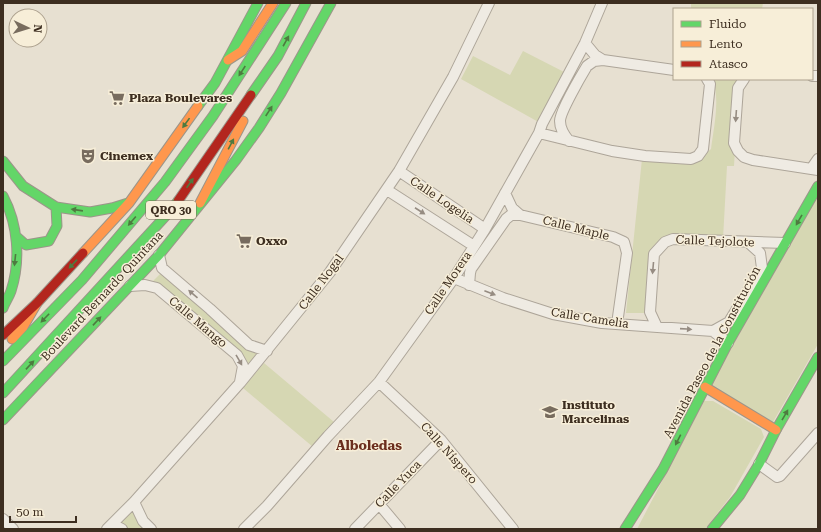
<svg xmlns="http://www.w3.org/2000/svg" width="821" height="532" viewBox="0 0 821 532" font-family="'Roboto Serif',serif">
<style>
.green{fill:#d6d7b3}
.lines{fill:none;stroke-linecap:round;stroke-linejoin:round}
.street-casing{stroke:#ada599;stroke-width:12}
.fast-casing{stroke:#9c958a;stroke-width:11}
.slow-casing{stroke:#9c958a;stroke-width:11}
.jam-casing{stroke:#9c958a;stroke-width:11}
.street{stroke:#efebe3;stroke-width:10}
.fast{stroke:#63d668;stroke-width:9}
.slow{stroke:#ff974d;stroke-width:9}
.jam{stroke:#b3261e;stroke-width:9}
.oneway{fill:#4e7a40}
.oneway2{fill:#968c82}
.labels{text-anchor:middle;stroke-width:3;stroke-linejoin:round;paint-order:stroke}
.shield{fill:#f7eed8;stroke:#756857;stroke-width:1}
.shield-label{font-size:11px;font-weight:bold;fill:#3d2e20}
.poi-label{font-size:12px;font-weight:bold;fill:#3d2e20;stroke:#f7eed8;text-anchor:start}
.street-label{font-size:12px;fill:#3d2e20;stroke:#f7eed8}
.neighbourhood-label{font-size:13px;font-weight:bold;fill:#6b2e1e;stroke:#f7eed8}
</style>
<rect width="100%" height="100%" fill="#e7e0d1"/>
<path class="green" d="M 691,3 L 763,3 L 762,9 L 691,9 Z
M 523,51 L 568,74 L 542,124 L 461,79 L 473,56 L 510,75 Z
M 713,79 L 744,79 L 739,86 L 734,166 L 727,166 L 723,239 L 691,236 L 660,239 L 651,249 L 647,272 L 645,313 L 626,313 L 642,159 L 701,157 L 711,149 C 714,126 720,101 713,79 Z
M 818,193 L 818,344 L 773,422 L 710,386 Z
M 161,273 L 260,353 L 247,367 L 150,284 Z
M 264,363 L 334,422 L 313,447 L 243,388 Z
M 704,401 L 713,401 L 761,429 L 764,437 L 730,497 L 705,529 L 637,529 Z
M 133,507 L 147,529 L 128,529 L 117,523 Z"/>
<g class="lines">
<defs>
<path id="street" d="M 585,43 L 595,55 L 603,60 L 674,70
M 812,76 L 818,76
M 744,79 L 738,88 L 734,143 L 738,151 L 744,157 L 753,160 L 818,170
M 539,133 L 612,151 L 645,156 L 691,159 L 698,156 L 703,149 L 710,84 L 707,79
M 569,141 C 564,135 560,129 560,121 C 560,112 581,76 587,66 L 594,61 L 603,60
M 811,169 L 818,159
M 399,171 L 485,229
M 387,190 L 474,246
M 505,193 L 512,208 L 520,215 L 613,237 L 624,242 L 627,253 L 617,324
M 159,255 L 162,268 L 210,309 L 249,345 L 267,351
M 454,278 L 503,298 L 553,314 L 602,323 L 713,331 L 728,343
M 469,285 L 470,273 L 471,269 L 506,219 L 511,215 L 520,215
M 130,286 L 145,285 L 157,288 L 237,355 L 243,366 L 240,382
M 657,327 L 650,312 L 654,254 L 665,242 L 673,239 L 785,243
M 713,331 L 729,322 L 762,268 L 760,253 L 749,243
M 379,382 L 441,440 L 513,529
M 759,464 L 777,477 L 780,476 L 818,433
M 134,502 L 143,521 L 151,529
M 379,504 L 400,529
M 3,519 L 13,529
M 112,524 L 122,529
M 107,529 L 134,502 L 240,383 L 330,272 L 399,171 L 453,77 L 489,3
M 244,529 L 267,506 L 328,436 L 379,382 L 454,278 L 485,229 L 539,133 L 542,124 L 585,43 L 602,3
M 355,529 L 441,440"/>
<path id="fast" d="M 251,95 L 278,56 L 306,3
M 198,106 L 215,83 L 258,3
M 3,161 L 23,186 L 56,207 L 90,212 L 112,208 L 128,203
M 3,196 C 18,224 21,260 11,291 C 9,297 5,302 3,308
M 17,237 L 26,245 L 49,241 L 57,226 L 56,207
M 3,361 L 82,280 L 165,182 L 213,116 L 286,3
M 3,393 L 172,209 L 178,201
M 3,420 L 159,255 L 236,160 L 259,128 L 281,93 L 331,3
M 625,529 L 663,469 L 728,343 L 818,186
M 712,529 L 740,495 L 759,464 L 776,430 L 818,357"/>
<path id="slow" d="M 228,60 L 242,51 L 273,3
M 200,203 L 243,121
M 83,253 L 129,203 L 198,106
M 12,339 L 23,327 L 37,303
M 705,387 L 776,430"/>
<path id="jam" d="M 178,201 L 251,95
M 3,335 L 37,303 L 83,253"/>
</defs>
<use href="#street" class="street-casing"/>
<use href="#fast" class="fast-casing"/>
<use href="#slow" class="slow-casing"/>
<use href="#jam" class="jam-casing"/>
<use href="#street" class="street"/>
<use href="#fast" class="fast"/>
<use href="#slow" class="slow"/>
<use href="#jam" class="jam"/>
</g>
<defs><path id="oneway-solid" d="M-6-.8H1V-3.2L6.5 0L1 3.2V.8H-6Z"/></defs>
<g class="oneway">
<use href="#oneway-solid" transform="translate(286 41) rotate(-61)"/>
<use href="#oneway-solid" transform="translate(242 71) rotate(123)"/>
<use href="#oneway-solid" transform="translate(269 111) rotate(-57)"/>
<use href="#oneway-solid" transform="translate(186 123) rotate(126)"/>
<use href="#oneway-solid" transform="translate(231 144) rotate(-62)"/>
<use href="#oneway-solid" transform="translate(190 183) rotate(-55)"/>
<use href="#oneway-solid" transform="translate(77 210) rotate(-172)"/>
<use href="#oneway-solid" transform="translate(799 220) rotate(120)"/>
<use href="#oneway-solid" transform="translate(132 221) rotate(130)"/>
<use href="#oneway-solid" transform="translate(15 260) rotate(96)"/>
<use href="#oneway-solid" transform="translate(73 264) rotate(133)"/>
<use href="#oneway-solid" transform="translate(45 318) rotate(134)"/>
<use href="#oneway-solid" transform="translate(97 321) rotate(-47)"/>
<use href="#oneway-solid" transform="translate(30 365) rotate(-47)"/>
<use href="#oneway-solid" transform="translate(785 415) rotate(-60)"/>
<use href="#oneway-solid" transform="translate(678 440) rotate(117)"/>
</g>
<g class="oneway2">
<use href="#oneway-solid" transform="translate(736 116) rotate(94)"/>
<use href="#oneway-solid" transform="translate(420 211) rotate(33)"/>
<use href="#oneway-solid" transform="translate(653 268) rotate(95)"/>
<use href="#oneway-solid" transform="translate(490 293) rotate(21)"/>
<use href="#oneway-solid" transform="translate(193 294) rotate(-139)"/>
<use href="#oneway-solid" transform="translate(686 329) rotate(4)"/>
<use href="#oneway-solid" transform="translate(239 360) rotate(60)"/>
</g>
<defs>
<symbol id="supermarket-bare" viewBox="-9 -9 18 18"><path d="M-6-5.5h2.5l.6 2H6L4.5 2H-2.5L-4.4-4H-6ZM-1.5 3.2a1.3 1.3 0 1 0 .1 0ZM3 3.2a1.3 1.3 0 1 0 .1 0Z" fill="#786c5e" stroke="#f7eed8" stroke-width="2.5" paint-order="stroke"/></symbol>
<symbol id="theatre-bare" viewBox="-9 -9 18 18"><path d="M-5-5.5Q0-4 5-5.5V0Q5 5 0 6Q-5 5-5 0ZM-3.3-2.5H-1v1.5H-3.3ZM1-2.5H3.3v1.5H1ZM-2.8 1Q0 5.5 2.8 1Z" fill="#786c5e" stroke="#f7eed8" stroke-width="2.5" paint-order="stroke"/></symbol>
<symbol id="school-bare" viewBox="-9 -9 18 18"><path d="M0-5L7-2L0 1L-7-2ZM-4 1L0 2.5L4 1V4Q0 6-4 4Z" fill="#786c5e" stroke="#f7eed8" stroke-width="2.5" paint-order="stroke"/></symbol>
</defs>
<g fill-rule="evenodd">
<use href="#supermarket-bare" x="106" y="87" width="22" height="22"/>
<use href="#theatre-bare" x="77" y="145" width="22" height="22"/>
<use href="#supermarket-bare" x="233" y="230" width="22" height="22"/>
<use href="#school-bare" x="539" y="401" width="22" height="22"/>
</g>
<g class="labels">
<rect class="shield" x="146" y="201" width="50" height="18" rx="3"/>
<g class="shield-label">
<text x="171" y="214">QRO 30</text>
</g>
<g class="poi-label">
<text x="129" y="102">Plaza Boulevares</text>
<text x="100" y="160">Cinemex</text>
<text x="256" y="245">Oxxo</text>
<text x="562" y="409">Instituto<tspan x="562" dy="14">Marcelinas</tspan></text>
</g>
<g class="street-label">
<text transform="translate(442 200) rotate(34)" y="4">Calle Logelia</text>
<text transform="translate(576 228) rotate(14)" y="4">Calle Maple</text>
<text transform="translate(715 241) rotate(2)" y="4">Calle Tejolote</text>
<text transform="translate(321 282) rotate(-53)" y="4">Calle Nogal</text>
<text transform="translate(448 283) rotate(-56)" y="4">Calle Morera</text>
<text transform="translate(102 296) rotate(-47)" y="4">Boulevard Bernardo Quintana</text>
<text transform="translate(590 318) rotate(9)" y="4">Calle Camelia</text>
<text transform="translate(198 322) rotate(40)" y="4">Calle Mango</text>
<text transform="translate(712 352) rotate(-62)" y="4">Avenida Paseo de la Constitución</text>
<text transform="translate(449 453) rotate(48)" y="4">Calle Níspero</text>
<text transform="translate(398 484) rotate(-46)" y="4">Calle Yuca</text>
</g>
<g class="neighbourhood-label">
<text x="369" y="450">Alboledas</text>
</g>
</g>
<rect width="821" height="532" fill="none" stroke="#3d2e20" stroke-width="8"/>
<rect x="673" y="8" width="140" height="72" fill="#f7eed8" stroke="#ada18e"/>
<rect x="681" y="21" width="20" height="6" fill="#63d668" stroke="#ada18e"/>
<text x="709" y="28" font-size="12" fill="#3d2e20">Fluido</text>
<rect x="681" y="41" width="20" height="6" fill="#ff974d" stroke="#ada18e"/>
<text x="709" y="48" font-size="12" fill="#3d2e20">Lento</text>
<rect x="681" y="61" width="20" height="6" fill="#b3261e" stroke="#ada18e"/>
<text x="709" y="68" font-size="12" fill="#3d2e20">Atasco</text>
<g transform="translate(28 28) rotate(94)"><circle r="19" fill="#f7eed8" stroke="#ada18e"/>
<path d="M0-3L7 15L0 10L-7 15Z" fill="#786c5e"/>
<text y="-6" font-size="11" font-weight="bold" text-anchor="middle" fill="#3d2e20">N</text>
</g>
<path d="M10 516v6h66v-6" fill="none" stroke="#3d2e20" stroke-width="2"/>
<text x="16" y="516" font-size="12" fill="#3d2e20" stroke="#f7eed8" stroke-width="3" paint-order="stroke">50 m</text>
</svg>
